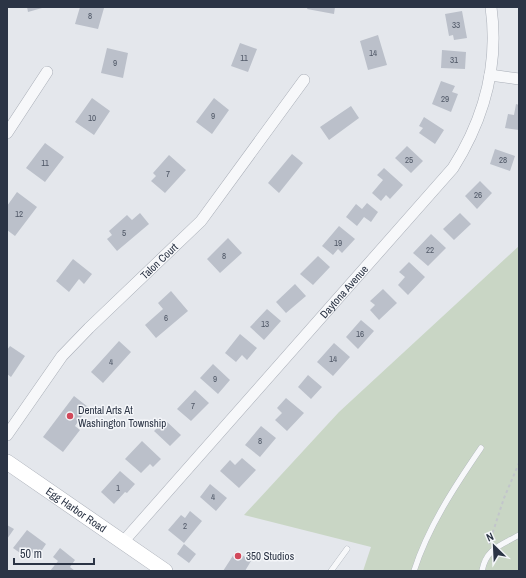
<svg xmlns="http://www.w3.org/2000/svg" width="526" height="578" viewBox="0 0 526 578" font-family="'Archivo Narrow',sans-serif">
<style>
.green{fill:#c9d6c5}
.building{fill:#bbc0ca}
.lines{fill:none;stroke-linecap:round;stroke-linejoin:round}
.service-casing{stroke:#a9aeb7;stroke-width:6}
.minor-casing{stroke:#a9aeb7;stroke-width:12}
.secondary-casing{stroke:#a9aeb7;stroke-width:16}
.path{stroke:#c2c5cb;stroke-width:2;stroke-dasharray:3 3;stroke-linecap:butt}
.service{stroke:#f7f8fa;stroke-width:5.5}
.minor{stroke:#f7f8fa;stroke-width:11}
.secondary{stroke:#fff;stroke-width:15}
.poi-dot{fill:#d1495b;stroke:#f4f6f9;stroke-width:1.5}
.labels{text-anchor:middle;stroke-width:3;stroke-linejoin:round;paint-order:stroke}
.number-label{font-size:9px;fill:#4f5766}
.street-label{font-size:11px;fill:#2b3445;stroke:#f4f6f9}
.poi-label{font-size:11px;fill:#2b3445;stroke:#f4f6f9;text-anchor:start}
</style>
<rect width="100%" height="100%" fill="#e4e7ec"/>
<path class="green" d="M 519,246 L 519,571 L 363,571 L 371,547 L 244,515 L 339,412 Z"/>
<path class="building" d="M 27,7 L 41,7 L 42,8 L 28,12 Z
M 80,7 L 104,8 L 98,29 L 75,24 Z
M 308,7 L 335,7 L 334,14 L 307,9 Z
M 462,11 L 467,38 L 454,40 L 453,35 L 449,36 L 445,14 Z
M 378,35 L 387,65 L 368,70 L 360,41 Z
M 240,43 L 257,49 L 248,72 L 231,66 Z
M 107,48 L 128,53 L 123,78 L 101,73 Z
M 442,50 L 466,52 L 465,69 L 441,68 Z
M 441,81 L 455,86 L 452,92 L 458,94 L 451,112 L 432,104 Z
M 92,98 L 110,111 L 94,135 L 75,122 Z
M 214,98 L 229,110 L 212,134 L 196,122 Z
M 516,104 L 519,105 L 519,130 L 505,128 L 508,114 L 514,115 Z
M 351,106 L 359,118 L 329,140 L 320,127 Z
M 424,117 L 444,130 L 435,144 L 419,133 L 423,128 L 419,126 Z
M 45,143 L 64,157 L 45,182 L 26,168 Z
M 407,146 L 423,161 L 411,173 L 395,158 Z
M 495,149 L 515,156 L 510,171 L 490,164 Z
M 292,154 L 303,163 L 279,193 L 268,183 Z
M 169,155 L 186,170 L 165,193 L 151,181 L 156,176 L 153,173 Z
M 384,168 L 403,185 L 390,199 L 386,195 L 381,201 L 372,193 L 383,180 L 377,175 Z
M 480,181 L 492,193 L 477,209 L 465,196 Z
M 17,192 L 37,207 L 15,236 L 7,230 L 7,206 Z
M 367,203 L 378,212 L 371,222 L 364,217 L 357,226 L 346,217 L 356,204 L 362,209 Z
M 140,213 L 149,224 L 117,251 L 107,239 L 112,235 L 109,231 L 127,215 L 132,220 Z
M 460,213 L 471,224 L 454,240 L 443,229 Z
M 339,226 L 355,239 L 342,253 L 338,249 L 333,255 L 322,246 Z
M 431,234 L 446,248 L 428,266 L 413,253 Z
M 228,238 L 242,253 L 220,273 L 207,259 Z
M 318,256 L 330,267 L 313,285 L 300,274 Z
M 73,259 L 92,274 L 84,284 L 79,279 L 69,292 L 56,281 Z
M 409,262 L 425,277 L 408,295 L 398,285 L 405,277 L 399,272 Z
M 295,284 L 306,296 L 286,313 L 276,302 Z
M 383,289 L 397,303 L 379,320 L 370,310 L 375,305 L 370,301 Z
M 171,291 L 188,311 L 156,338 L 145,325 L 163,309 L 158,303 Z
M 267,309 L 281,321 L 264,340 L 250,327 Z
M 361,320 L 374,331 L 358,349 L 346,337 Z
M 240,334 L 257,348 L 247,360 L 242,355 L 236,362 L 225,353 Z
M 119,341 L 131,352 L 103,383 L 91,372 Z
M 334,343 L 350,357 L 333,376 L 317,362 Z
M 10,346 L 25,356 L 11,377 L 7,374 L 7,350 Z
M 213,364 L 230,380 L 218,394 L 200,378 Z
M 308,375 L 322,387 L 311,399 L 298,387 Z
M 195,390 L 209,403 L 191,421 L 177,409 Z
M 74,396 L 88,407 L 75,426 L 80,430 L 63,452 L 43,437 Z
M 286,398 L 304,413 L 287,431 L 275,420 L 282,413 L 277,408 Z
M 165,420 L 181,435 L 170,446 L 154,431 Z
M 261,426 L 276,438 L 260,457 L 245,445 Z
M 142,441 L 161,459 L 153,467 L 150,464 L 141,473 L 125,459 Z
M 242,458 L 256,470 L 239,488 L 220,471 L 230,460 L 235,465 Z
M 120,471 L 135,484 L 127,493 L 125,492 L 114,504 L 101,492 Z
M 210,484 L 227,498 L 216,511 L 200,497 Z
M 190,511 L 202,521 L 184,543 L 168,530 L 181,515 L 185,518 Z
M 7,525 L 14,529 L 7,539 Z
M 27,530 L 46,544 L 38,556 L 30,551 L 26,557 L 13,548 Z
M 184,544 L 196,554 L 189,563 L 177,554 Z
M 60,548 L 75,560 L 70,567 L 75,571 L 50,571 L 58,561 L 53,557 Z
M 236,551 L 251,561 L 245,571 L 223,571 Z"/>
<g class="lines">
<defs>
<path id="service" d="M 331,571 L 347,549
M 414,571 C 428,527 455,486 481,448
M 482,571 C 486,548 502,545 519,535"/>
<g id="minor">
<path d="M 490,75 L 519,79"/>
<path d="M 7,133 L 47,72"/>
<path id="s1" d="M 7,435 L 62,356 L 89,328 L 201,221 L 304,80"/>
<path id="s2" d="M 123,542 L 453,168 C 484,119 499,65 491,7"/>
</g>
<g id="secondary">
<path id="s3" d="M 7,462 L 165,571"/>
</g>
</defs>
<use href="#service" class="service-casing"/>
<use href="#minor" class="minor-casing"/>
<use href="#secondary" class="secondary-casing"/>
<path class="path" d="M 489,544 L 504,498 L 519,463"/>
<use href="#service" class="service"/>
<use href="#minor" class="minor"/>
<use href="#secondary" class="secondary"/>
</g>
<g class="poi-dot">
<circle cx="70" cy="416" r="4"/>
<circle cx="238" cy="556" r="4"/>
</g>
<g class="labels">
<g class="number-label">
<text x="90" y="19">8</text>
<text x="456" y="28">33</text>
<text x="373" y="56">14</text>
<text x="244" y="61">11</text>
<text x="454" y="63">31</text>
<text x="115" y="66">9</text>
<text x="445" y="102">29</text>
<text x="213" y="119">9</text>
<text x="92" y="121">10</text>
<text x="409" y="163">25</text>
<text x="503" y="163">28</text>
<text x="45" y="166">11</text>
<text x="168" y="177">7</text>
<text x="478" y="198">26</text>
<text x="19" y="217">12</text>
<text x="124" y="236">5</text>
<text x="338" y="246">19</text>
<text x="430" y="253">22</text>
<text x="224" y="259">8</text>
<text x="166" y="321">6</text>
<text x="265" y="327">13</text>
<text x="360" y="337">16</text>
<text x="333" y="362">14</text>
<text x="111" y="365">4</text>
<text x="215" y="382">9</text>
<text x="193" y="409">7</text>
<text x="260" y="444">8</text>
<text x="118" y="491">1</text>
<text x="213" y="500">4</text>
<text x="185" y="529">2</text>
</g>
<g class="street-label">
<text dy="4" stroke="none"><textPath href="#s1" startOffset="232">Talon Court</textPath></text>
<text dy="4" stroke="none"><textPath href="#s2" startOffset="334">Daytona Avenue</textPath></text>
<text dy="4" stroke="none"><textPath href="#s3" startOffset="84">Egg Harbor Road</textPath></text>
</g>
<g class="poi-label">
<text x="78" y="414">Dental Arts At<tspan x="78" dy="13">Washington Township</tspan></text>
<text x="246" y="560">350 Studios</text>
</g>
</g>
<rect width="526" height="578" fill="none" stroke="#2b3445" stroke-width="16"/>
<g transform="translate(494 546) rotate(336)" stroke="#f4f6f9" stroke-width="3" paint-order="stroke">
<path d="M0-3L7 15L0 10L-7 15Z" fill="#2b3445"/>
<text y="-6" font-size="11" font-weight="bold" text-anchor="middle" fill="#2b3445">N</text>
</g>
<path d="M14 558v6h80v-6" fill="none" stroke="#2b3445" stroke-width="2"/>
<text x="20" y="558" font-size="12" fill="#2b3445" stroke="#f4f6f9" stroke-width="3" paint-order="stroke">50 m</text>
</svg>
